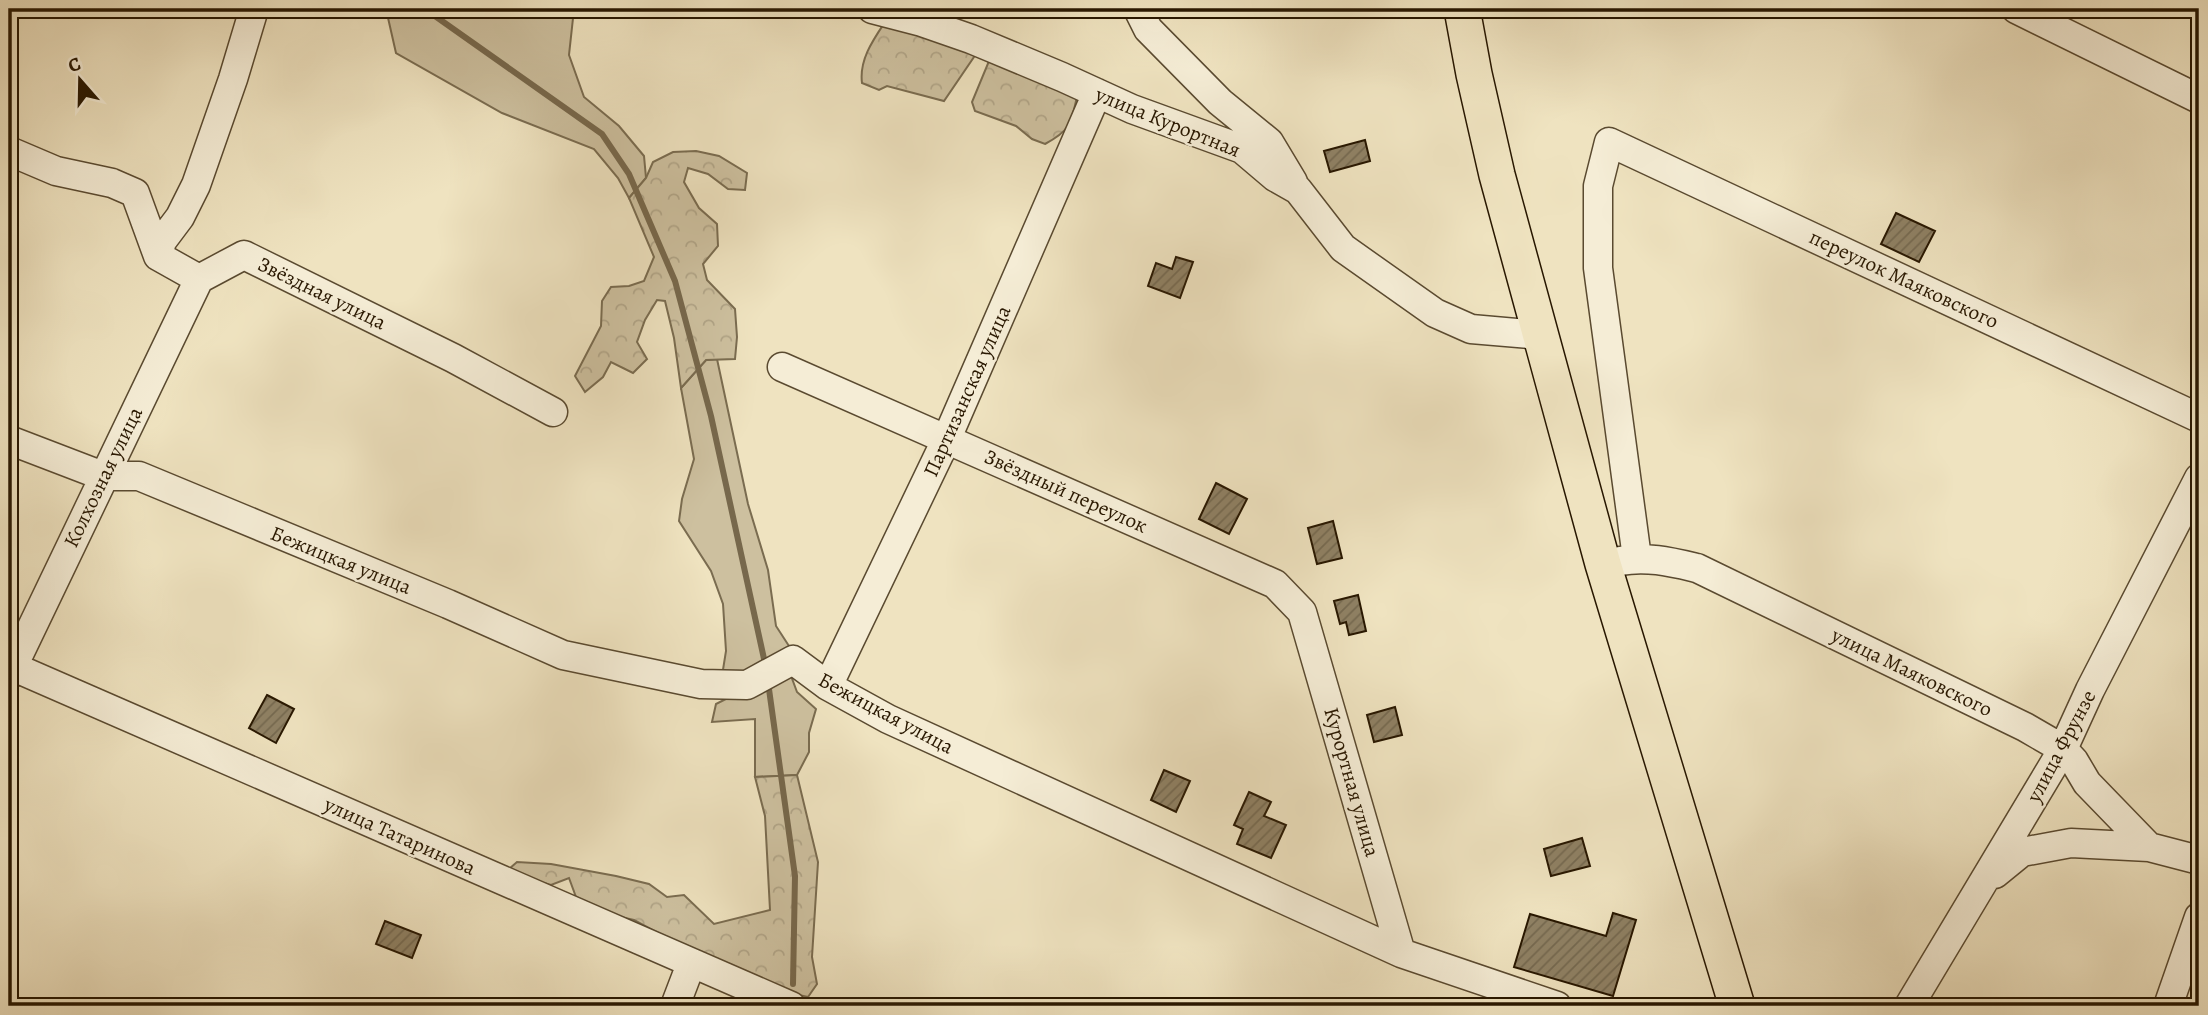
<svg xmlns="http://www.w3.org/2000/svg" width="2208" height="1015" viewBox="0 0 2208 1015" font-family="Alegreya,serif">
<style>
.green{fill:#cdc09f;stroke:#7a6c50;stroke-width:2}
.forest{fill:url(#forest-crowns);stroke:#7a6c50;stroke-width:2}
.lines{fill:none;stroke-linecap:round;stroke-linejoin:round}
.stream{stroke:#77684c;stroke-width:6}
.building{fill:url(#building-hatch);stroke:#281700;stroke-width:2}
.minor-casing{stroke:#5a4a30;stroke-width:31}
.major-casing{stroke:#281700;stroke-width:38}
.minor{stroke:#f5edd6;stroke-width:28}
.major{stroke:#efe3c0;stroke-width:35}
.labels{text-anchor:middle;stroke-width:5;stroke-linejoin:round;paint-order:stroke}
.street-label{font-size:21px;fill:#281700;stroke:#f5edd6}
</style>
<defs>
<pattern id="forest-crowns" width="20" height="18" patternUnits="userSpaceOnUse" patternTransform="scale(1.75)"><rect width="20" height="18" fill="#cdc09f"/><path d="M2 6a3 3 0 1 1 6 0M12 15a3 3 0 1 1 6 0" fill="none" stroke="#b0a487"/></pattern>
<pattern id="building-hatch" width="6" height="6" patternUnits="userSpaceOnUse" patternTransform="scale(1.75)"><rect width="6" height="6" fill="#8f8164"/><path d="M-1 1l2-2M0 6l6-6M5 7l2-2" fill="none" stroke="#756950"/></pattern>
</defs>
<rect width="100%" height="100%" fill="#efe3c0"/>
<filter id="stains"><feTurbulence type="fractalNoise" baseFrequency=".00286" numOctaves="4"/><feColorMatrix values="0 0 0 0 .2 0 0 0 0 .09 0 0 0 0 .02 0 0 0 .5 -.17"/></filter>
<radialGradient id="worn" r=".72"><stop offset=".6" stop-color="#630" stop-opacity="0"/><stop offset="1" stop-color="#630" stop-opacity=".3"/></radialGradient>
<path class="green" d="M 386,9 L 479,9 L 486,13 L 499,9 L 574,9 L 569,55 L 584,97 L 619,126 L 644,156 L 646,178 L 629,198 L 618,178 L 594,149 L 502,113 L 396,53 Z
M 717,359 L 748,504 L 768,570 L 776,626 L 789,646 L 790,673 L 797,692 L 816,709 L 809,733 L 809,752 L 797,775 L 755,777 L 755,719 L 712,722 L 716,704 L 736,694 L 722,676 L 726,651 L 723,604 L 711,571 L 679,521 L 682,499 L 694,459 L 681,388 L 706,360 Z"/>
<path class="forest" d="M 885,22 L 976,54 L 944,101 L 887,86 L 879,90 L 862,83 C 859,60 873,40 885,22 Z
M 989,61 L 1078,92 C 1071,122 1073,129 1045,144 L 1032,139 L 1016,126 L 975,111 L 972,102 Z
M 696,151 L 719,156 L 747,173 L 745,190 L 728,189 L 708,174 L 688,168 L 684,182 L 699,208 L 717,224 L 718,246 L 703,264 L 707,280 L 735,309 L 737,337 L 735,359 L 706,360 L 681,388 L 674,338 L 665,301 L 657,300 L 645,320 L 637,342 L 647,359 L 633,373 L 611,362 L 603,377 L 585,392 L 575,376 L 601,326 L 602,301 L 611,287 L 629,286 L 644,281 L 654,257 L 629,198 L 646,178 L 653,162 L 673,152 Z
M 797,775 L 818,862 L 812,957 L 817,984 L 808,997 L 785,992 L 673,941 L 634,920 L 616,916 L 576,897 L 569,878 L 551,885 L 526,878 L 509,869 L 517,862 L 551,864 L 616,876 L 649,884 L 667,897 L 684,895 L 714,924 L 770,910 L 765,816 L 755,777 Z"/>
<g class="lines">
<path class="stream" d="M 425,9 L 602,134 L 629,174 L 675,281 L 711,416 L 766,668
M 768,682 L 795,876 L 793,984"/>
</g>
<path class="building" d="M 1365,140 L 1370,161 L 1330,172 L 1324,151 Z
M 1896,213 L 1935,231 L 1919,262 L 1881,244 Z
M 1176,257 L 1193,262 L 1180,298 L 1148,286 L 1156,263 L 1172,269 Z
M 1216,483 L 1247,499 L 1229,534 L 1199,519 Z
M 1333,521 L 1342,558 L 1317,564 L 1308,528 Z
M 1358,595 L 1366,631 L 1349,635 L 1346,622 L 1340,624 L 1334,601 Z
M 267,695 L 294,709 L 276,743 L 249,728 Z
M 1395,707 L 1402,735 L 1374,742 L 1367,715 Z
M 1164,770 L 1190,781 L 1176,812 L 1151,800 Z
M 1249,792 L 1271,802 L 1264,816 L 1286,825 L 1271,858 L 1237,844 L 1243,829 L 1234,825 Z
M 1582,838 L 1590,866 L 1551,876 L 1544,849 Z
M 1613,913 L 1636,920 L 1613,996 L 1514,967 L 1530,914 L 1606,936 Z
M 385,921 L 421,935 L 412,958 L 376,944 Z"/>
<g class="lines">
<defs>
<path id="minor" d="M 872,9 L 922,22 L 971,39 L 1062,77 L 1132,109 L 1242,149 L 1275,177 L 1298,190 L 1343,248 L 1435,313 L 1471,329 L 1540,335
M 1138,9 L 1148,29 L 1220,102 L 1269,142 L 1293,182
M 2016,9 L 2199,99
M 9,151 L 56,171 L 112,183 L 135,193 L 158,256 L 199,279 L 244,255 L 453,358 L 553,412
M 158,256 L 162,241 L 180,217 L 196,185 L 233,79 L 254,9
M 782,367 L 1275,584 L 1302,612 L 1401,953
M 9,440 L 103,476 L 139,476 L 448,604 L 563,655 L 701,684 L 747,685 L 793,660 L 828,686 L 888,719 L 1401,953 L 1557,1006
M 1637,558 L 1598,268 L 1598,186 L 1609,142 L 2199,418
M 1620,561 C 1647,556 1671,562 1697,568 L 2025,727 L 2063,749 L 2074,761 L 2087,783 L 2149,847 L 2199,860
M 9,665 L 791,1006
M 9,675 L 199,279
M 828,686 L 947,438 L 1097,93
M 1995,874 L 2022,852 L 2071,843 L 2149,847
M 675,1006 L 691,964
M 1909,1006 L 2063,749 L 2090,690 L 2199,478
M 2168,1006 L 2199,917"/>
<path id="major" d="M 1462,9 L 1474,74 L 1497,175 L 1603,564 L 1737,1006"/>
</defs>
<use href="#minor" class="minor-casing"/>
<use href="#major" class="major-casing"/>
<use href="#minor" class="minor"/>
<use href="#major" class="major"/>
</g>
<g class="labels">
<g class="street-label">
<text transform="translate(1168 122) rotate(22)" y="7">улица Курортная</text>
<text transform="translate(1904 279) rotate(25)" y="7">переулок Маяковского</text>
<text transform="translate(322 293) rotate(26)" y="7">Звёздная улица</text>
<text transform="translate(967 391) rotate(-66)" y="7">Партизанская улица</text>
<text transform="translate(103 477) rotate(-64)" y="7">Колхозная улица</text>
<text transform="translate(1066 491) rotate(24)" y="7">Звёздный переулок</text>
<text transform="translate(341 560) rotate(22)" y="7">Бежицкая улица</text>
<text transform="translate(1912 672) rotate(26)" y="7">улица Маяковского</text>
<text transform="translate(886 713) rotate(28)" y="7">Бежицкая улица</text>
<text transform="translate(2061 746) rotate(-62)" y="7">улица Фрунзе</text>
<text transform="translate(1352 782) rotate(74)" y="7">Курортная улица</text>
<text transform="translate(400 836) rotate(24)" y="7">улица Татаринова</text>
</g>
</g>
<rect width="2208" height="1015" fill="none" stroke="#efe3c0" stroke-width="35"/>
<rect x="10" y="10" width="2187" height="994" fill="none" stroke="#281700" stroke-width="3.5"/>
<rect x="18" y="18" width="2173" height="980" fill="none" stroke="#281700" stroke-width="2"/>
<g transform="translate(80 80) rotate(340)" stroke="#f5edd6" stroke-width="5" paint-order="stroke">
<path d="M0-5L12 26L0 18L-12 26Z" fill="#281700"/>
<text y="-10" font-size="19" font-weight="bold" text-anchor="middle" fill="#281700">С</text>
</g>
<rect width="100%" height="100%" filter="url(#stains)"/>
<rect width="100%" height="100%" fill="url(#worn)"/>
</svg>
